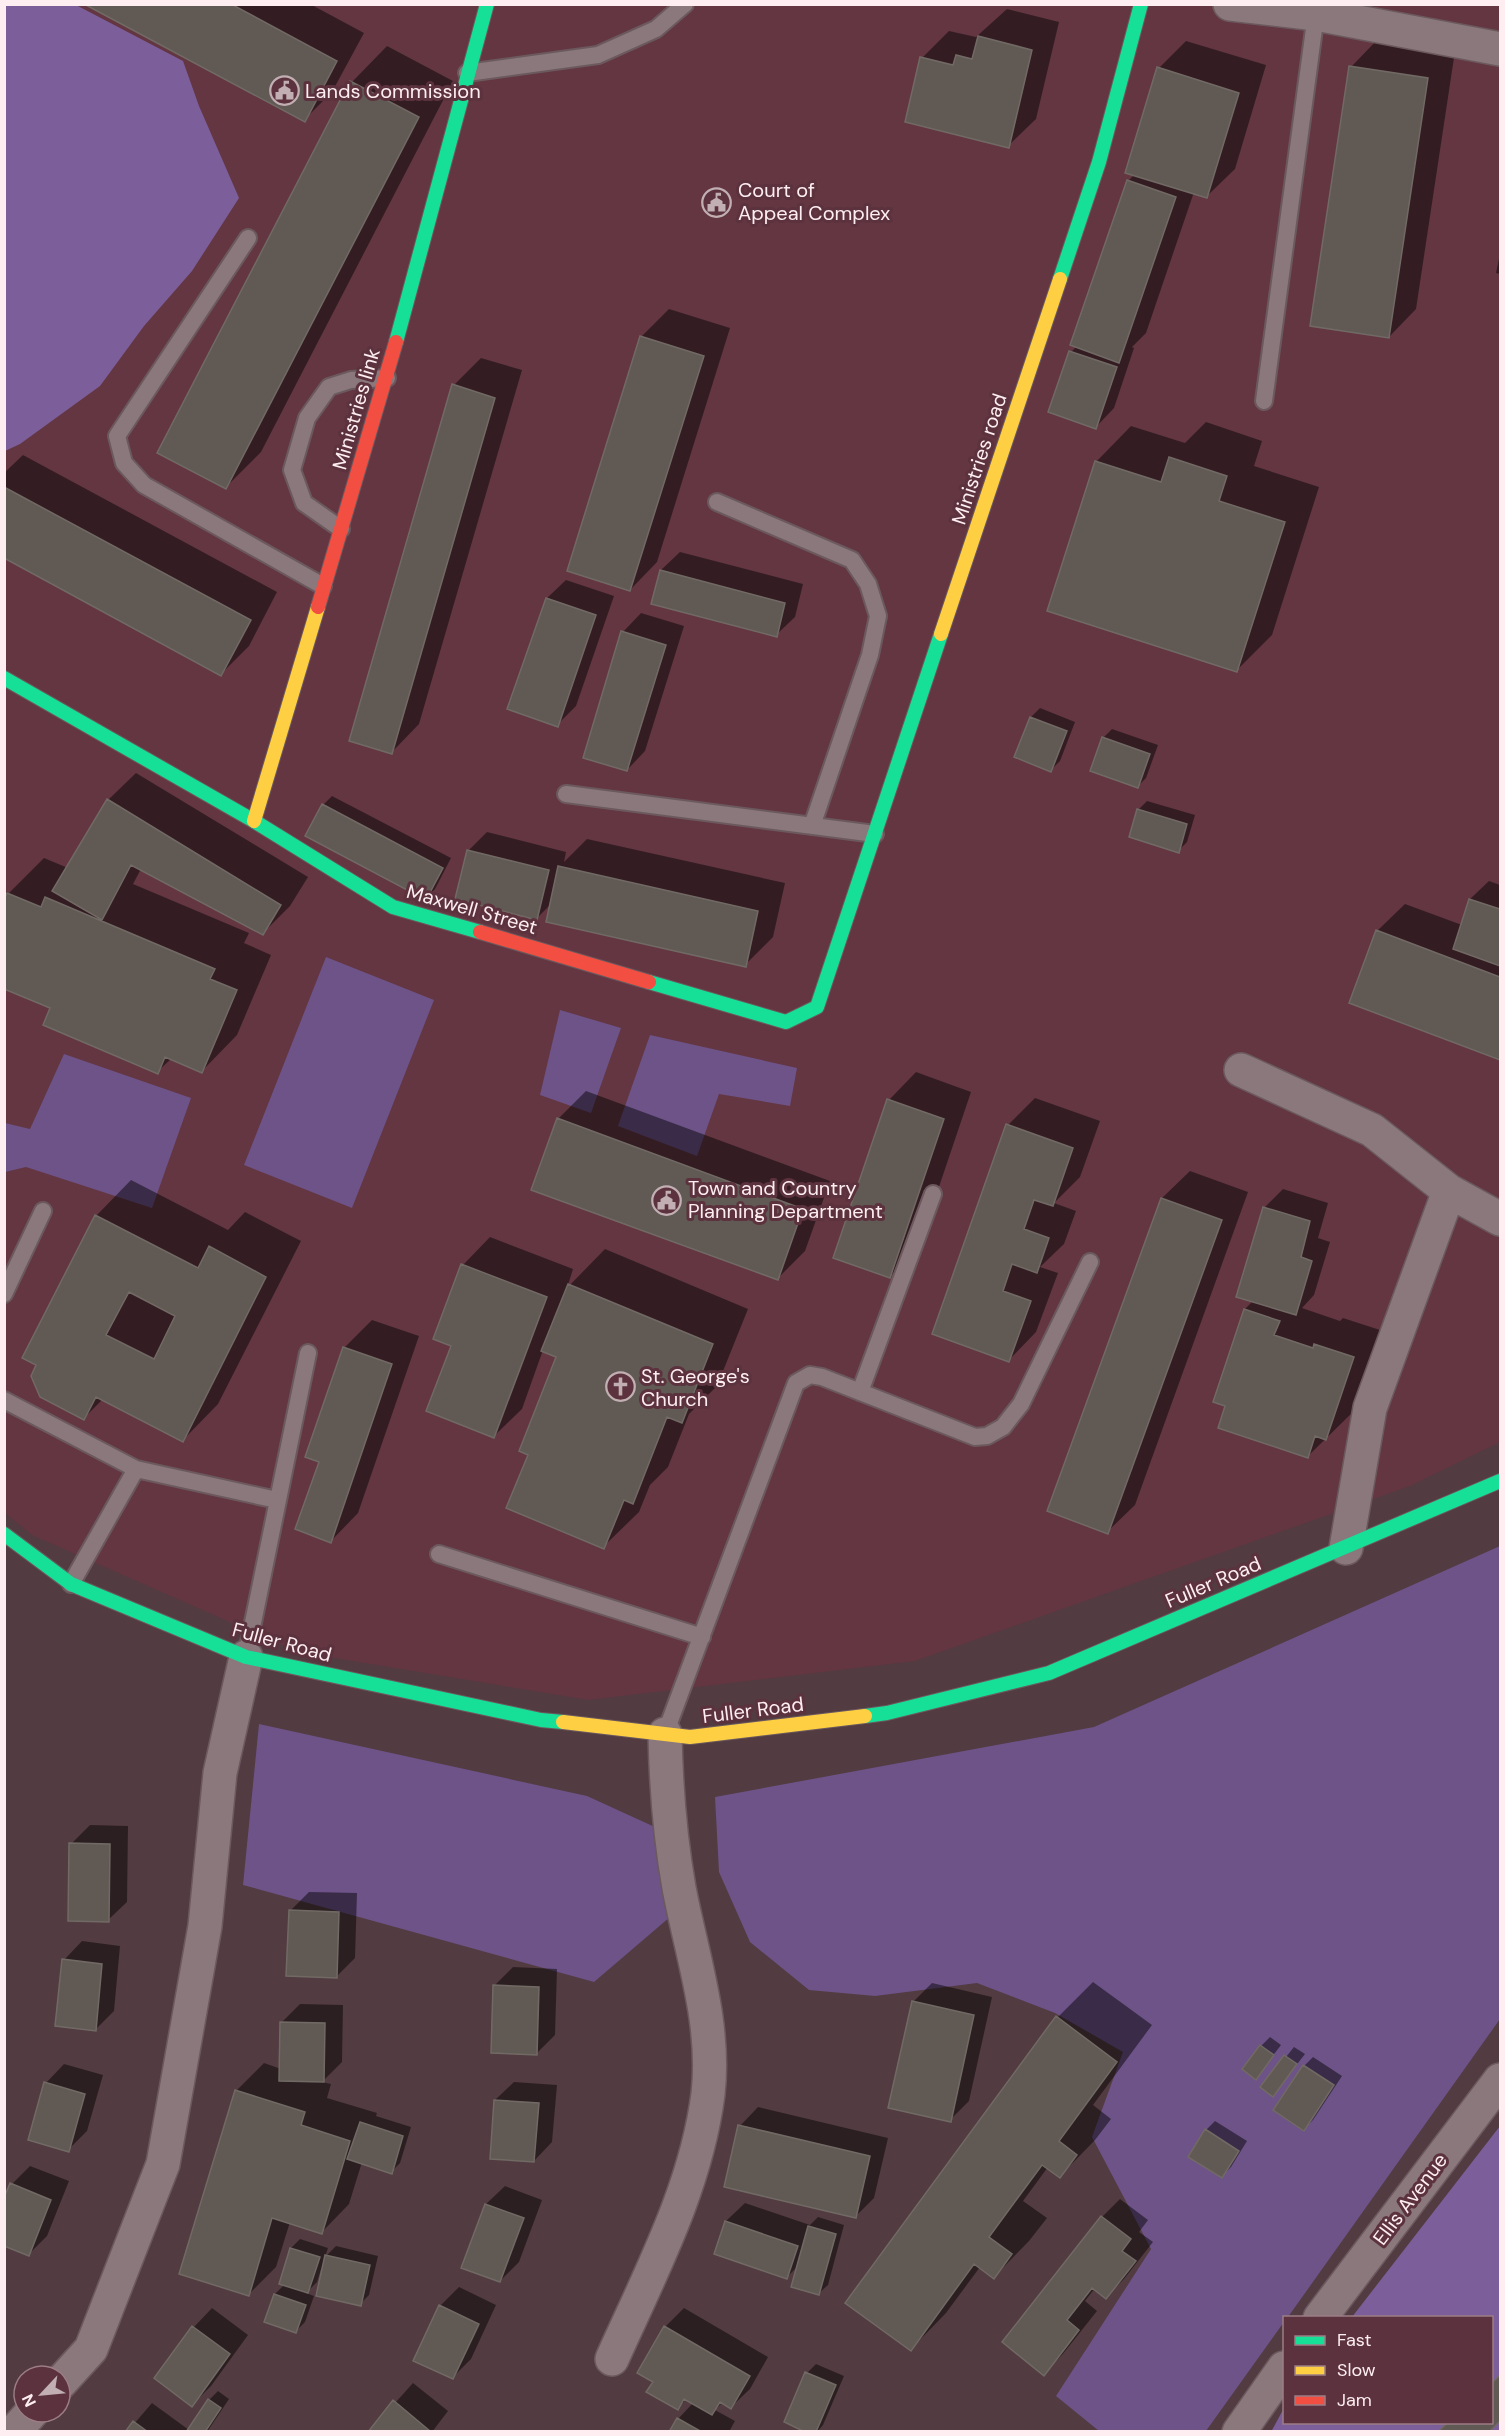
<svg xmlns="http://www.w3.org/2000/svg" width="1505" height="2436" viewBox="0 0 1505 2436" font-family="'DM Sans',sans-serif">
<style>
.built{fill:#633642}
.green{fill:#6d5387}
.forest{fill:#7c5f9a}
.shadow{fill:#0007}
.building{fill:#615954;stroke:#716a64;stroke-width:1.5;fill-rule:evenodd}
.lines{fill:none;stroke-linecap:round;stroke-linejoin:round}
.lane-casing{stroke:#6b595e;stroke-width:20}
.street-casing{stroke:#6b595e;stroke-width:36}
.fast-casing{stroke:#6b595e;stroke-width:16}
.slow-casing{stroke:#6b595e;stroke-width:16}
.jam-casing{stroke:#6b595e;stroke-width:16}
.lane{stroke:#8a787c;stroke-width:16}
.street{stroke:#8a787c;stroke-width:33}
.fast{stroke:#16e098;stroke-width:14}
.slow{stroke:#ffcf43;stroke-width:14}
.jam{stroke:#f24e42;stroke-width:14}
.labels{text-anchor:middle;stroke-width:6;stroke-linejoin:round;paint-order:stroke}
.poi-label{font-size:20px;fill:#feeef1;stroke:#5b323d;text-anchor:start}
.street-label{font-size:20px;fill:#feeef1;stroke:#5b323d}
</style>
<rect width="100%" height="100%" fill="#523b41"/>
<path class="built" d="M 4,5 L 1500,5 L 1500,1442 L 1410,1486 L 915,1661 L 588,1700 L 298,1652 L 32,1535 L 5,1513 Z"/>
<path class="green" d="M 326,957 L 434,1000 L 352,1208 L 244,1165 Z
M 560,1010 L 621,1028 L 591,1113 L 540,1095 Z
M 650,1035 L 797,1068 L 790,1106 L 719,1094 L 697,1156 L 618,1126 Z
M 64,1054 L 191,1098 L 152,1208 L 26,1167 L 5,1172 L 5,1123 L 30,1129 Z
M 1500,1546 L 1500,2019 L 1288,2317 L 1284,2318 L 1284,2322 L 1206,2431 L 1099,2431 L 1056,2396 L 1151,2249 L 1092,2137 L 1123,2052 L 1055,2013 L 977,1983 L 875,1996 L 809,1990 L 750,1942 L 719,1872 L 715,1797 L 1094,1727 Z
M 259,1724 L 587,1796 L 657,1828 L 670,1917 L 594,1982 L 243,1885 Z"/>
<path class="forest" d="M 5,4 L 76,5 L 183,61 L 199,106 L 239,198 L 192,271 L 144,326 L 100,386 L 20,444 L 5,451 Z
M 1500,2126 L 1500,2431 L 1271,2432 L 1284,2408 L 1284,2422 L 1492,2422 L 1492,2318 L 1352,2317 Z"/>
<path class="shadow" d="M 87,4 L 310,4 L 364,33 L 332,92 L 304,120 Z
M 1007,9 L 1059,22 L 1036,119 L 1008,146 L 922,58 L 949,31 L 976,37 Z
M 1378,39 L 1455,51 L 1416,309 L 1389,337 L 1351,67 Z
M 1186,41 L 1266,65 L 1235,169 L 1207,196 L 1194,192 L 1146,333 L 1132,347 L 1134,348 L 1114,408 L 1096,427 L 1071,352 L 1077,346 L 1128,181 L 1135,174 L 1159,68 Z
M 387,46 L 453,81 L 261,452 L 226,487 L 159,452 L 352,82 Z
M 1500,254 L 1500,274 L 1496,273 Z
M 669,309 L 730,328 L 657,562 L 630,590 L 569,570 L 642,336 Z
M 481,358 L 522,370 L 419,724 L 392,752 L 454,385 Z
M 1206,422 L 1262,441 L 1254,466 L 1319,487 L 1272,635 L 1237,670 L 1096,462 L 1131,426 L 1185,443 Z
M 23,455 L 277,592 L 249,646 L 221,674 L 4,556 L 4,473 Z
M 680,552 L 803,584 L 795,617 L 776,635 L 661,570 Z
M 566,580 L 614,596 L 576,706 L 557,725 L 547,598 Z
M 641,613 L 684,626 L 645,751 L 627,770 L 623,632 Z
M 1040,708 L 1075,722 L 1060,761 L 1051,770 L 1016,756 L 1031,717 Z
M 1112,729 L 1158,745 L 1146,778 L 1137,787 L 1103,738 Z
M 136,773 L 308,877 L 290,906 L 263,933 L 141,869 L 133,884 L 249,933 L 244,943 L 271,955 L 237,1035 L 202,1071 L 172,1058 L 157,1072 L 52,1007 L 4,987 L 4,891 L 9,893 L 44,858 L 68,868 L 108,800 Z
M 332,796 L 451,858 L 435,889 L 426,898 L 323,805 Z
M 1147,801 L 1195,815 L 1187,842 L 1178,851 L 1138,810 Z
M 487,832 L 566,852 L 564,862 L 587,839 L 785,883 L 773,937 L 745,965 L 552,903 L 537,918 L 468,851 Z
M 1489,881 L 1500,885 L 1500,1059 L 1351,1003 L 1377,931 L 1405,904 L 1462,925 L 1470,899 Z
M 916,1072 L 971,1092 L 918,1249 L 890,1276 L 889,1100 Z
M 586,1091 L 830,1181 L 805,1251 L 777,1279 L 558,1119 Z
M 1035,1098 L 1100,1121 L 1080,1177 L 1054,1203 L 1076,1211 L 1064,1244 L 1040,1267 L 1058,1273 L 1036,1332 L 1009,1360 L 934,1333 L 1008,1125 Z
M 1190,1171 L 1248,1192 L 1135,1505 L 1107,1532 L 1049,1510 L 1162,1198 Z
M 131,1180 L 228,1230 L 245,1212 L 301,1241 L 218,1404 L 183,1440 L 103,1399 L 84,1418 L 96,1216 Z
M 1283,1189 L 1328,1203 L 1318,1238 L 1330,1242 L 1314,1295 L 1302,1308 L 1340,1321 L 1343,1318 L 1380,1330 L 1354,1411 L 1307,1457 L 1227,1405 L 1245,1309 L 1253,1301 L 1264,1208 Z
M 490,1237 L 573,1269 L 567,1288 L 605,1249 L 748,1309 L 717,1386 L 689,1414 L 668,1467 L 650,1485 L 639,1512 L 603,1547 L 530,1455 L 558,1357 L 543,1350 L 522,1409 L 494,1436 L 453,1345 L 463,1265 Z
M 372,1320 L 419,1336 L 358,1513 L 331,1541 L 321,1461 L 307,1456 L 345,1347 Z
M 90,1825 L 128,1826 L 127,1902 L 108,1920 L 71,1844 Z
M 309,1892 L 357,1893 L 355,1958 L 336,1977 L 290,1911 Z
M 82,1941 L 120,1946 L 114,2011 L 95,2030 L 64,1960 Z
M 513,1967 L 557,1969 L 555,2035 L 536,2054 L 494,1986 Z
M 1093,1982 L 1152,2025 L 1093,2105 L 1111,2119 L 1095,2140 L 1060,2176 L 1048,2167 L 1023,2201 L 1047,2218 L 1029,2241 L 994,2277 L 980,2267 L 946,2313 L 911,2349 L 848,2303 L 1058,2017 Z
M 932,1983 L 992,1997 L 969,2101 L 950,2120 L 913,2002 Z
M 300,2004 L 343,2005 L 342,2062 L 322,2082 L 331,2084 L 327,2098 L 377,2113 L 376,2116 L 411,2127 L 400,2163 L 391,2172 L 362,2162 L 349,2204 L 322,2232 L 290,2222 L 276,2267 L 249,2294 L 236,2091 L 264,2063 L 281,2069 L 282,2022 Z
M 1270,2037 L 1281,2045 L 1256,2078 L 1261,2046 Z
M 1294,2047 L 1305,2054 L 1273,2095 L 1262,2087 Z
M 1313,2057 L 1342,2076 L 1313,2120 L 1304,2129 L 1304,2066 Z
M 64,2064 L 103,2075 L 87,2131 L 68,2150 L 46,2083 Z
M 514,2082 L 557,2085 L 552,2142 L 534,2161 L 495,2100 Z
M 758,2107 L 888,2138 L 874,2198 L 855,2217 L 740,2126 Z
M 1215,2121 L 1247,2141 L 1231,2167 L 1222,2176 L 1190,2156 L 1206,2130 Z
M 30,2166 L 69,2181 L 47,2236 L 29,2254 L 12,2184 Z
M 505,2186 L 542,2200 L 519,2262 L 500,2281 L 486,2204 Z
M 1120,2199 L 1148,2220 L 1139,2232 L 1153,2242 L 1124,2279 L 1106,2297 L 1095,2288 L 1085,2301 L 1097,2311 L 1062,2355 L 1044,2373 L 1102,2217 Z
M 745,2203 L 810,2225 L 818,2217 L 844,2225 L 828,2285 L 818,2294 L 798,2266 L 786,2278 L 716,2253 L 726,2221 Z
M 300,2239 L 328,2248 L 325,2257 L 336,2246 L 378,2256 L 369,2295 L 360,2304 L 321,2269 L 317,2282 L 306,2293 L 314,2296 L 305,2322 L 296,2331 L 266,2321 L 275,2294 L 285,2284 L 281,2283 L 291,2248 Z
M 459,2287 L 496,2305 L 471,2359 L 453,2377 L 440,2306 Z
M 212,2308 L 248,2335 L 211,2386 L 192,2405 L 156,2378 L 194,2327 Z
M 684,2308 L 768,2357 L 750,2389 L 731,2407 L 723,2402 L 715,2410 L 735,2421 L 729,2432 L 671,2432 L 678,2419 L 693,2403 L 687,2399 L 677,2408 L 655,2382 L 639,2372 L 665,2327 Z
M 816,2364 L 844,2376 L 823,2425 L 817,2432 L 809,2432 L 807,2373 Z
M 1500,2375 L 1500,2419 L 1486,2432 L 1492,2422 L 1492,2383 Z
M 413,2383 L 448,2411 L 432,2432 L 369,2432 Z
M 218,2391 L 229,2399 L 207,2432 L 127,2432 L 152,2403 L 189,2430 L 209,2400 Z"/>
<path class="building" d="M 84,4 L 231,4 L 337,61 L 305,122 Z
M 978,36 L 1032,50 L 1009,148 L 905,122 L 920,57 L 953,65 L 956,55 L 972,59 Z
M 1349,66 L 1428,78 L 1389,338 L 1310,326 Z
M 1157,67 L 1239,93 L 1207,198 L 1125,173 Z
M 350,81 L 419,117 L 226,489 L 157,453 Z
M 1127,180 L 1176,197 L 1119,363 L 1070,345 Z
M 640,336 L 704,356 L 630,591 L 567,571 Z
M 1069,351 L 1117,367 L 1096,429 L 1048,412 Z
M 452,384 L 495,398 L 392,754 L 349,741 Z
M 1169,457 L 1227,476 L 1219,501 L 1285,522 L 1237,672 L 1047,611 L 1095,461 L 1161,482 Z
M 4,487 L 251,620 L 221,676 L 4,558 Z
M 660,570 L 785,603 L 777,637 L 651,604 Z
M 546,598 L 596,615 L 558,727 L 507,709 Z
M 621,631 L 666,645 L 627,771 L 583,758 Z
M 1030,717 L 1067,731 L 1051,772 L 1014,757 Z
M 1102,737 L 1150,754 L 1138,788 L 1090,771 Z
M 107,799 L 281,905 L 263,935 L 131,865 L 102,920 L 52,891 Z
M 322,804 L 443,868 L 426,900 L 305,836 Z
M 1137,809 L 1187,824 L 1179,853 L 1129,837 Z
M 467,850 L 549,870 L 537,920 L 455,899 Z
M 558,866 L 758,911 L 746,967 L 546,922 Z
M 7,893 L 41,907 L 45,897 L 215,969 L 210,979 L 237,990 L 202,1073 L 165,1057 L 158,1074 L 43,1025 L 50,1008 L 4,989 L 4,899 Z
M 1469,899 L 1500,909 L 1500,966 L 1453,949 Z
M 1376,930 L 1500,977 L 1500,1060 L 1349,1003 Z
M 887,1099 L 944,1119 L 890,1278 L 833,1258 Z
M 557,1118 L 803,1209 L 778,1280 L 531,1190 Z
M 1006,1124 L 1073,1148 L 1053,1206 L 1034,1200 L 1024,1229 L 1049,1238 L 1037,1273 L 1012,1264 L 1003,1291 L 1031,1301 L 1009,1362 L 932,1334 Z
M 1161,1198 L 1222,1220 L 1108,1534 L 1047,1511 Z
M 1263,1207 L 1310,1221 L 1301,1257 L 1312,1261 L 1296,1315 L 1236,1297 Z
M 95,1215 L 198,1268 L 209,1246 L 266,1277 L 183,1442 L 96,1397 L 84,1420 L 40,1397 L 31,1376 L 36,1365 L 22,1358 ZM 129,1292 L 175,1316 L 154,1359 L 106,1335 Z
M 461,1264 L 547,1297 L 494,1438 L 426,1411 L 451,1346 L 433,1339 Z
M 568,1284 L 713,1344 L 682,1423 L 667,1417 L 633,1504 L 624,1500 L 604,1549 L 506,1508 L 528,1455 L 519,1451 L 556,1357 L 541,1351 Z
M 1244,1309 L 1280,1321 L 1274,1335 L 1313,1348 L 1314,1344 L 1354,1357 L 1326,1440 L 1315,1436 L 1308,1458 L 1218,1428 L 1225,1406 L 1213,1402 Z
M 343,1347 L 392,1364 L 331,1543 L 295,1529 L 319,1462 L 305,1457 Z
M 69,1843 L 110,1844 L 109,1922 L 68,1921 Z
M 289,1910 L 339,1912 L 337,1978 L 286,1976 Z
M 62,1959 L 102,1964 L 96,2031 L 55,2026 Z
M 493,1985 L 539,1987 L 537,2055 L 491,2053 Z
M 912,2001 L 974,2015 L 951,2122 L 888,2108 Z
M 1056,2016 L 1117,2062 L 1059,2141 L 1077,2155 L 1060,2178 L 1042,2165 L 989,2237 L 1012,2254 L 994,2279 L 974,2264 L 911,2351 L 845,2303 Z
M 280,2022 L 325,2023 L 324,2082 L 279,2081 Z
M 1260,2045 L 1274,2055 L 1256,2080 L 1242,2069 Z
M 1284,2055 L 1297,2064 L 1273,2097 L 1260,2087 Z
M 1303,2065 L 1334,2085 L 1304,2131 L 1273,2110 Z
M 44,2082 L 85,2094 L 69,2152 L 28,2140 Z
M 235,2090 L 305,2112 L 301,2125 L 350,2141 L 322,2234 L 272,2218 L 249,2296 L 179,2274 Z
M 494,2100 L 539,2103 L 534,2162 L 490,2159 Z
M 360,2122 L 403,2136 L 392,2174 L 347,2159 Z
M 738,2125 L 870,2156 L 856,2218 L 724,2187 Z
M 1205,2129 L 1239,2151 L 1222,2178 L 1188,2157 Z
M 10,2183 L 51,2200 L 29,2256 L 4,2246 L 4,2198 Z
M 485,2204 L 524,2218 L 500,2282 L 461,2268 Z
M 1101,2216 L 1131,2239 L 1122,2251 L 1136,2261 L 1106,2299 L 1092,2288 L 1067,2320 L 1079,2330 L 1044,2376 L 1002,2342 Z
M 725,2221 L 798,2246 L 787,2279 L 714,2254 Z
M 808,2226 L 836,2234 L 819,2295 L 791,2287 Z
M 290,2248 L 320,2257 L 308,2293 L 279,2284 Z
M 325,2255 L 370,2265 L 361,2306 L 316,2296 Z
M 274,2294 L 306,2305 L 296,2333 L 264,2322 Z
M 439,2305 L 479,2324 L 453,2379 L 413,2361 Z
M 192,2326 L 230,2354 L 192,2407 L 154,2378 Z
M 664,2326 L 750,2376 L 731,2409 L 720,2402 L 712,2415 L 684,2399 L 678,2410 L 646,2392 L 653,2382 L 637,2373 Z
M 805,2372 L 836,2385 L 816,2432 L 805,2432 L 784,2422 Z
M 1500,2375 L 1500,2421 L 1489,2432 L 1438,2432 L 1448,2422 L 1492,2422 L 1492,2383 Z
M 208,2399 L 221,2408 L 205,2432 L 186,2432 Z
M 393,2400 L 430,2431 L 430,2432 L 368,2432 Z
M 677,2418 L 702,2432 L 669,2432 Z
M 133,2421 L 148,2432 L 125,2432 Z"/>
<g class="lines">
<defs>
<path id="lane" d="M 467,73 L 598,55 L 656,29 L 685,4
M 248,238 L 117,436 L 124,463 L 144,485 L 323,586
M 1264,401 L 1316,14
M 717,502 L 852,560 L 868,584 L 878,616 L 870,655 L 812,826
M 341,529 L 304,503 L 292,470 L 307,418 L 329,387 L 351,380 L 387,378
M 566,794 L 875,834
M 4,1294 L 43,1211
M 860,1392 L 933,1194
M 4,1400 L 136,1469 L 277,1500
M 439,1554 L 702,1637
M 71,1584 L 136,1469
M 246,1657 L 308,1353
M 665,1734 L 796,1383 L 810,1375 L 822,1377 L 975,1437 L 987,1436 L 1003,1427 L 1021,1404 L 1090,1262"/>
<path id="street" d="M 1230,4 L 1316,14 L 1500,49
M 1241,1070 L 1372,1130 L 1449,1191 L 1500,1219
M 1346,1548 L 1370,1408 L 1449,1191
M 1320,2318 L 1500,2080
M 612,2359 C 650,2274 696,2188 708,2094 C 716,2024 692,1956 679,1888 C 670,1837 666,1786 665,1734
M 60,2383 L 91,2349 L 163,2164 L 205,1926 L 220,1773 L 246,1657
M 14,2432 L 32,2412
M 1239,2432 L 1284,2368"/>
<path id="fast" d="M 1060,279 L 1099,162 L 1141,4
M 396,342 L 487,4
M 4,678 L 254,821 L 393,907 L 480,932
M 649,982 L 786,1022 L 817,1007 L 941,634
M 4,1534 L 71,1584 L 246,1657 L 541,1720 L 563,1722
M 865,1716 L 887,1713 L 1049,1673 L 1500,1481"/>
<path id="slow" d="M 941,634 L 1060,279
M 254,821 L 318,607
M 563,1722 L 690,1737 L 865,1716"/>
<path id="jam" d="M 318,607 L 396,342
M 480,932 L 649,982"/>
</defs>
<use href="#lane" class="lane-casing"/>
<use href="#street" class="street-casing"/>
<use href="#fast" class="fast-casing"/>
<use href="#slow" class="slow-casing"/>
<use href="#jam" class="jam-casing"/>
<use href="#lane" class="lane"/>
<use href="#street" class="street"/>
<use href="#fast" class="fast"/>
<use href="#slow" class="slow"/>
<use href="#jam" class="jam"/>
</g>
<defs>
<symbol id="civic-ring" viewBox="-11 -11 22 22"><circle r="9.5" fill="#5b323d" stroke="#c2afb3" stroke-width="1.5"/><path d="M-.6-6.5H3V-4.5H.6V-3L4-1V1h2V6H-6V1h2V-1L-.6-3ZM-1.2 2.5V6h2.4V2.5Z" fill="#c2afb3"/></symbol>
<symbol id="church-ring" viewBox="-11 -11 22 22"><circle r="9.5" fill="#5b323d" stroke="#c2afb3" stroke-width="1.5"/><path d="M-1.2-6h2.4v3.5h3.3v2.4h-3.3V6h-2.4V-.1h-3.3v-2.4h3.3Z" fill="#c2afb3"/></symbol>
</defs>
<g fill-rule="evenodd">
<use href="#civic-ring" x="268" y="74" width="33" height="33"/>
<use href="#civic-ring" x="700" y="186" width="33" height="33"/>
<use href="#civic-ring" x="650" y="1184" width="33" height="33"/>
<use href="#church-ring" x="604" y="1370" width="33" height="33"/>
</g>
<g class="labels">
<g class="poi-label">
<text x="305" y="98">Lands Commission</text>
<text x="738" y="197">Court of<tspan x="738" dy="23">Appeal Complex</tspan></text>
<text x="688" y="1195">Town and Country<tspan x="688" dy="23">Planning Department</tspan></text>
<text x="641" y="1383">St. George's<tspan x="641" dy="23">Church</tspan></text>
</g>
<g class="street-label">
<text transform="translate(356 409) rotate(-74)" y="7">Ministries link</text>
<text transform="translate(979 459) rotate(-72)" y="7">Ministries road</text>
<text transform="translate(472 909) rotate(16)" y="7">Maxwell Street</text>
<text transform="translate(1213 1582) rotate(-23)" y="7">Fuller Road</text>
<text transform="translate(282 1642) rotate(15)" y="7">Fuller Road</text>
<text transform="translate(753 1710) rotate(-7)" y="7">Fuller Road</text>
<text transform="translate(1410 2199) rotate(-53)" y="7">Ellis Avenue</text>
</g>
</g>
<rect width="1505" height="2436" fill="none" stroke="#feeef1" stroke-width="12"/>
<rect x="1283" y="2316" width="210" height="108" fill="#5b323d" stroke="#9c7d85" stroke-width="1.5"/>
<rect x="1295" y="2336" width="30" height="9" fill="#16e098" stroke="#9c7d85" stroke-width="1.5"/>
<text x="1337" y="2346" font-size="18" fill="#feeef1">Fast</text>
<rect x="1295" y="2366" width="30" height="9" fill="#ffcf43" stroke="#9c7d85" stroke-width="1.5"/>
<text x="1337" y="2376" font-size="18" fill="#feeef1">Slow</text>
<rect x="1295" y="2396" width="30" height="9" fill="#f24e42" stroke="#9c7d85" stroke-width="1.5"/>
<text x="1337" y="2406" font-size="18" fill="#feeef1">Jam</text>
<g transform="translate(42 2394) rotate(244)"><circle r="28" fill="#5b323d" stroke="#9c7d85" stroke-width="1.5"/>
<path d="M0-4.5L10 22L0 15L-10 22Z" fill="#c2afb3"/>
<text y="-9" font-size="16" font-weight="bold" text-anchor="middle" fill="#feeef1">N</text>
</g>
</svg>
